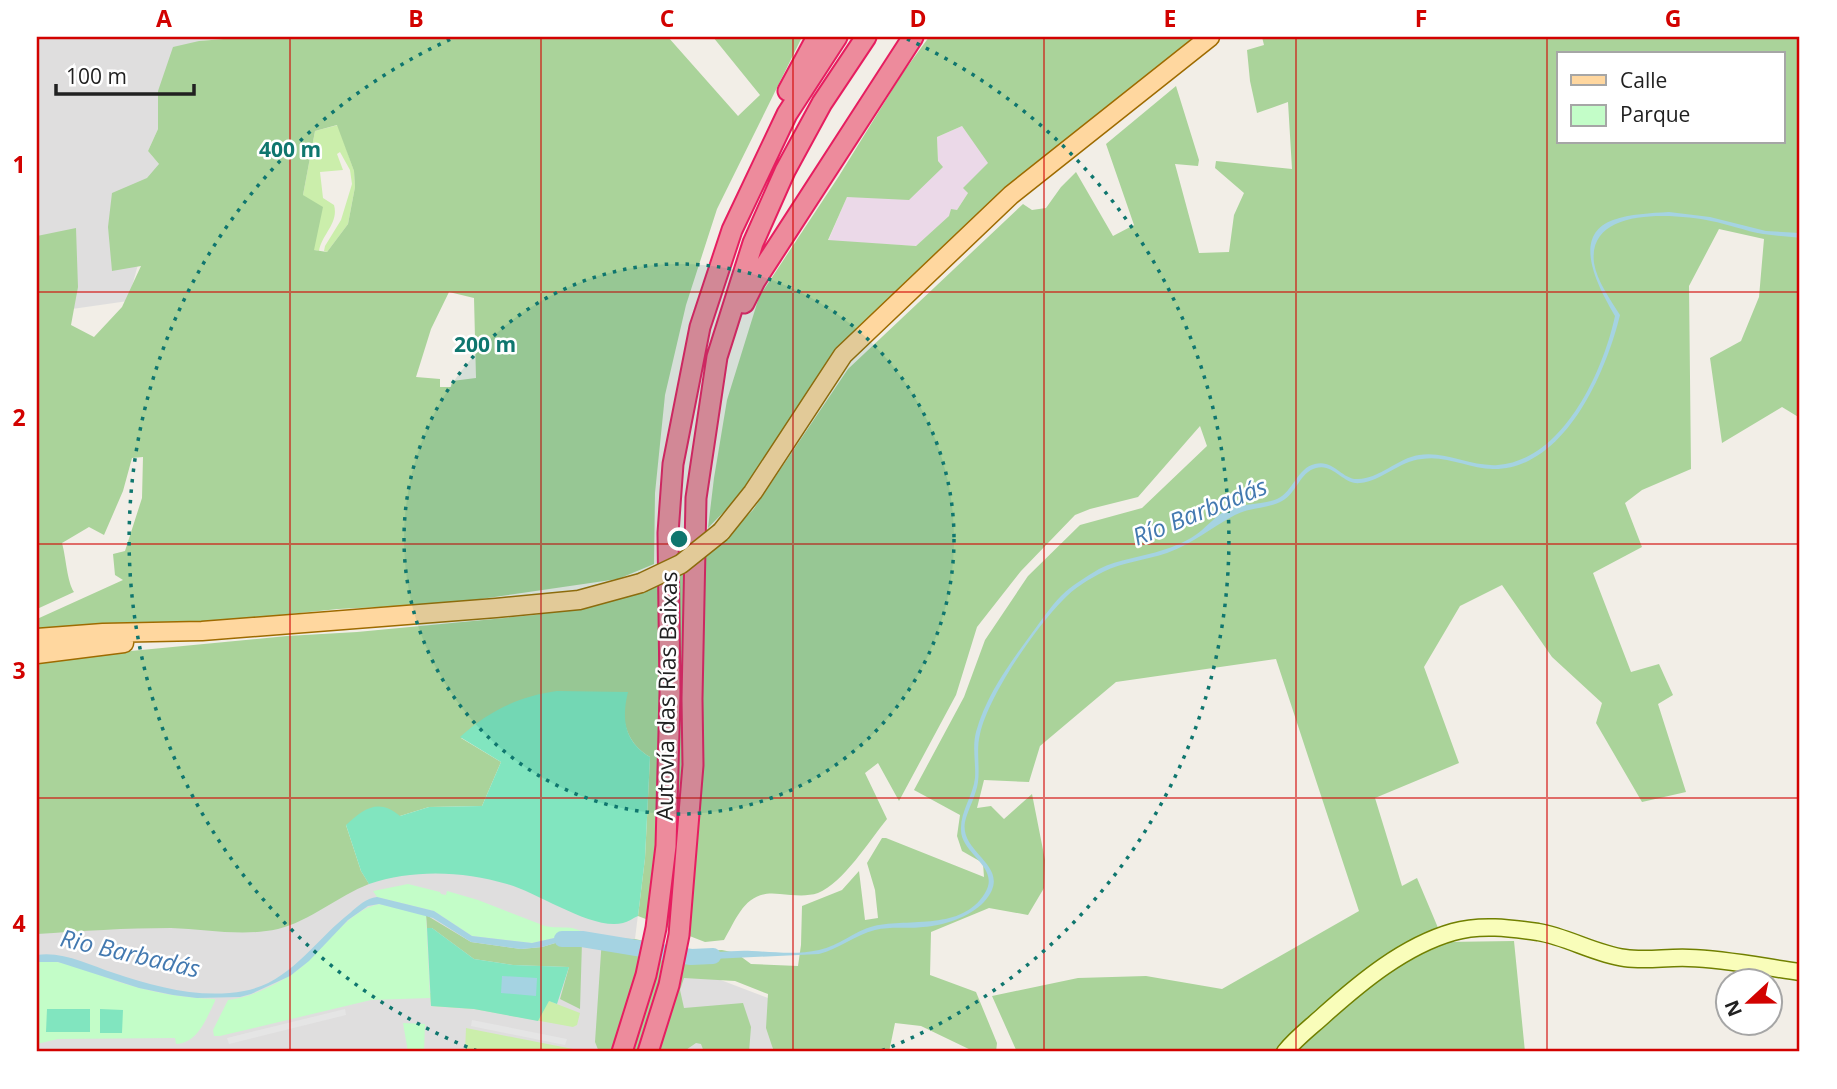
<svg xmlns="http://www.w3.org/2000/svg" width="1837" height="1089" viewBox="0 0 1837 1089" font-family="'Open Sans',sans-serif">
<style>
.residential{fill:#dfdede}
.industrial{fill:#ebd9e8}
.grass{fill:#cbeeab}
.forest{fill:#aad39a;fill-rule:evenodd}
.park{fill:#c3fdc8}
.pitch{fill:#81e5bf}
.parking{fill:#e5e5e5}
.water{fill:#a5d3e2}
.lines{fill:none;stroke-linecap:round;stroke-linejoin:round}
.river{stroke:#a5d3e2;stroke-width:16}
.secondary-casing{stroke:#718000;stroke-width:19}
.primary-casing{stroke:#9e6b00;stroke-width:21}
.highway-casing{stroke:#e61e60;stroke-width:23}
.secondary{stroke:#f9fdba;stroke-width:16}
.primary{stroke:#ffd79f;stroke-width:18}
.highway{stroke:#ed8b9c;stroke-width:19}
.primary-bridge-casing{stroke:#9e6b00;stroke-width:21;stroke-linecap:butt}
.primary-bridge{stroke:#ffd79f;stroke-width:18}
.grid{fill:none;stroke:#d20200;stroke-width:2;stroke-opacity:0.55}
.ring{fill:none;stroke:#0f766e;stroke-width:3.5;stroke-dasharray:3.5 7}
.labels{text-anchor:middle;stroke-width:5;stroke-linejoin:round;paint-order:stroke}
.street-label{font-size:23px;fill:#212121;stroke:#fff}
.water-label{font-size:24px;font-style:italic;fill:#4379b0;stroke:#fff}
.centre{fill:#0f766e;stroke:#fff;stroke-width:3.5}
.ring-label{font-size:21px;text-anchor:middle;font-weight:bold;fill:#0f766e;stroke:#fff;stroke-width:5;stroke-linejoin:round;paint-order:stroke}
.neatline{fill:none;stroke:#d20200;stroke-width:2.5}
.grid-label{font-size:23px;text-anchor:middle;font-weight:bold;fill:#d20200}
</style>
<rect width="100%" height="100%" fill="#f2eee7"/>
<path class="residential" d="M 37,37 L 248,37 L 199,41 L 158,91 L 158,129 L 148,151 L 159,164 L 156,199 L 128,301 L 37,314 Z
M 645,858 L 634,947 L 768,998 L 773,1052 L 37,1052 L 37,917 L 361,871 Z"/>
<path class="industrial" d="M 962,126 L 989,163 L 964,188 L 968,193 L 957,210 L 916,246 L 828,241 L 847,197 L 938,161 L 937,137 Z"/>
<path class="grass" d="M 338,125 L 354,171 L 355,187 L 348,224 L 327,252 L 324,251 L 325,246 L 341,220 L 352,184 L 350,170 L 340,152 L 337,154 L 343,170 L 320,172 L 323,198 L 334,205 C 339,223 322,234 319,251 L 314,250 L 303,195 L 315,131 Z
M 430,993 L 549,1001 L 580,1013 L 577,1025 L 573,1027 L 474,1009 L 431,1006 Z
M 466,1028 L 481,1031 L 573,1049 L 572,1052 L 545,1050 L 465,1052 Z"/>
<path class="forest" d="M 248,37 L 668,37 L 738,116 L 760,95 L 713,37 L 802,37 L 717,209 L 686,305 L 665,395 L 655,493 L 654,564 L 618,579 L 446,604 L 338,609 L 213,622 L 37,632 L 37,619 L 123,580 L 115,575 L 113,554 L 125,551 L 142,498 L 143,457 L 132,458 L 123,491 L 104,535 L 89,527 L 62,543 C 66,557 67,582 74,592 L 37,609 L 37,236 L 76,228 L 78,287 L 71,325 L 94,337 L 122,307 L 141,266 L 112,271 L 108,227 L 112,193 L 147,178 L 159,164 L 148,151 L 158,129 L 158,91 L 173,47 L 199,41 ZM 337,125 L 354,171 L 355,187 L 348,224 L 327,252 L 314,250 L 323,207 L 303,195 L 315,131 ZM 449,292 L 474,298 L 476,378 L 452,381 L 451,387 L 440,387 L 440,379 L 416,377 L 431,329 Z
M 929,37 L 1196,37 L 1009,188 L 962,229 L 831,355 L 746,489 L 708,528 L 714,478 L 727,400 L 759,297 L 839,176 L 902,74 ZM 962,126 L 988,163 L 963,188 L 968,193 L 957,210 L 951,209 L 949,216 L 916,246 L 828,240 L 847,197 L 909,200 L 943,167 L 938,161 L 937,137 Z
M 1262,37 L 1800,37 L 1800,418 L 1782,407 L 1722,443 L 1710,358 L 1741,341 L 1759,297 L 1764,239 L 1719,229 L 1689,286 L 1691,469 L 1642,490 L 1625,503 L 1642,547 L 1593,573 L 1631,672 L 1659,664 L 1673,695 L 1658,704 L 1686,792 L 1642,802 L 1596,723 L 1602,703 L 1552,657 L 1502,585 L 1460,606 L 1424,667 L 1459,763 L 1375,798 L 1402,886 L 1417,878 L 1444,942 L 1514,941 L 1525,1052 L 1017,1052 L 992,996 L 1078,978 L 1146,976 L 1222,989 L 1359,911 L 1276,659 L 1116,682 L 1040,746 L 1029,782 L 984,780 L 977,808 L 991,806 L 1004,819 L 1032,794 L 1045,860 L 1044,888 L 1028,915 L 989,908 L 931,932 L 930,975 L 976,992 L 997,1043 L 996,1052 L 975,1052 L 921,1026 L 895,1023 L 889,1052 L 774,1052 L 766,1028 L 768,994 L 735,981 L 684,978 L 680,990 L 684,1008 L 743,1003 L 751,1027 L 749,1052 L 704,1052 L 701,1044 L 696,1043 L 683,1052 L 599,1052 L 595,1042 L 602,938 L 635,939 L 689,951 L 722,950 L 736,953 L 751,964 L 798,966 L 801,945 L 802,906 L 842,890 L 859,871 L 865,920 L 878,918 L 875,890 L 867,863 L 882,838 L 886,838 L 984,877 L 983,863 L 962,851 L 957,836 L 960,815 L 914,790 L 964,697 L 985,640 L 1028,576 L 1080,525 L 1142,508 L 1207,446 L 1200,426 L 1138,497 L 1090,509 L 1075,515 L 1021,571 L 977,627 L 956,695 L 899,801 L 878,763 L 865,773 L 887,819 C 870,840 843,883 818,893 C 806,897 793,895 780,894 C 746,889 738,916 724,940 L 705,942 L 638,916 L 645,858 L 650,757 C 632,746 625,732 623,711 L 461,738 L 501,762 L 482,806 L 429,807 L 400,816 L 346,825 L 361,871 L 369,884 C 338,896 310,921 278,929 C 242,937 206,929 171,928 C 126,928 81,931 37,934 L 37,660 L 287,636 L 357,632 L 535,615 L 617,600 L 654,585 L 727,535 L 753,510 L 848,369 L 1023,204 L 1032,210 L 1046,208 L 1061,187 L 1076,172 L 1113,236 L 1134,225 L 1106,144 L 1176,86 L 1199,160 L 1198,166 L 1175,164 L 1199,253 L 1229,252 L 1234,215 L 1244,193 L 1215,168 L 1216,161 L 1292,169 L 1288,102 L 1257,113 L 1250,81 L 1247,50 L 1264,45 ZM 1559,54 L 1783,54 L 1783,142 L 1559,142 Z
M 426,915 L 471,942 L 521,949 L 542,947 L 562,941 L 582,942 L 580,1009 L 560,999 L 569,967 L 513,965 L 474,959 L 432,928 L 427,928 Z"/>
<path class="park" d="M 408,884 L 440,892 L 441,894 L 446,895 L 447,891 L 478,900 L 545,926 C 557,929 569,925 581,931 L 583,937 L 563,936 L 532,943 L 472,936 L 434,911 L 377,897 L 373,891 Z
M 379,904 L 426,915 L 430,998 L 371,1000 L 220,1036 L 214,1036 L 213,1030 L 228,1000 C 252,998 290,979 307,962 C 328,943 350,910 379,904 Z
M 46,961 C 71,962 95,974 119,982 C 150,992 182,998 215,999 L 215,1001 C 206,1019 198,1043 176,1044 L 175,1038 L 58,1039 L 37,1044 L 37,962 Z
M 403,1023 L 425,1024 L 424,1052 L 408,1052 Z"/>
<path class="pitch" d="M 557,691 L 628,692 C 621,720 625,742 650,757 L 645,858 L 638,916 C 633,918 628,922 623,923 C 593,931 537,892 507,884 C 463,871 413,869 369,884 L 361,871 L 346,825 C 364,808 379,798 400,816 L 429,807 L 482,806 L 501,762 L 460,737 C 488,711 520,696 557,691 Z
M 427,928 L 432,928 L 474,959 L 513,965 L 569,967 L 557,1004 L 549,1001 L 538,1021 L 474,1009 L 431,1006 Z
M 47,1009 L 90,1009 L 90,1032 L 46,1032 Z
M 100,1009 L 123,1010 L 122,1033 L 100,1033 Z"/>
<path class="parking" d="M 345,1009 L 346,1015 L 229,1044 L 227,1038 Z
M 472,1020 L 567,1039 L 565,1045 L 471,1026 Z"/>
<path class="water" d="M 1669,212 L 1710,217 L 1766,231 L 1800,233 L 1800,238 C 1788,236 1775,236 1763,234 C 1745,231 1728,224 1711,221 C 1676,214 1587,206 1594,263 C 1597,281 1610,299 1620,315 C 1606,373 1564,470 1493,469 C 1469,469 1447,455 1422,459 C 1399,461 1382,481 1360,483 C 1343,485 1334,463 1316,468 C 1300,472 1296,494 1282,501 C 1267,509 1250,507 1235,515 C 1212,527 1192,544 1167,553 C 1146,560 1123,562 1103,572 C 1089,579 1074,588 1063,600 C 1035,628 989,695 980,734 C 976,750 980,766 978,782 C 976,796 968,809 965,822 C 959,855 1016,866 984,902 C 970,917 943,926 923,927 C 907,929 891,926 875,930 C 855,935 839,949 819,954 L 691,960 L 692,954 C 712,953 733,950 752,951 C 774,952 797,955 819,950 C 839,946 854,931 874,926 C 910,918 962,931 985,893 C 1001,867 961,854 961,830 C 960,812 973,796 975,778 C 976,763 972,747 976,732 C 986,695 1010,663 1032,633 C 1041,621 1050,607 1061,596 C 1072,585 1086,577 1099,569 C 1119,559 1142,557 1163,550 C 1173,547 1185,542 1194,536 C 1205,529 1213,518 1225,511 C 1242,502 1260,506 1277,499 C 1293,492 1297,468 1315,464 C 1334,459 1342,480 1358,479 C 1379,479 1398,458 1419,455 C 1447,451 1471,467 1498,465 C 1563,460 1603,372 1615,316 C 1600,290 1569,236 1613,220 C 1630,214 1651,213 1669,212 Z
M 377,897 L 434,911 L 472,936 L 532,943 L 563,936 L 583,937 L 582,942 L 562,941 L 542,947 L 521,949 L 471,942 L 433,918 L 379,904 L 368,906 L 348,920 L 309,961 L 290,976 L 251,994 L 240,997 L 197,998 L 173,995 L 139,988 L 58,962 L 37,962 L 37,955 C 63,951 89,965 114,973 C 155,987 201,999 244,991 C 290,983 316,939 350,913 C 358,906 366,898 377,897 Z
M 502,976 L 537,978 L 536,996 L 501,993 Z"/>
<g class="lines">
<path class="river" d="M 562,939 L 582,939 L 691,957 L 713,956"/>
<defs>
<path id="secondary" d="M 1285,1052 C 1296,1038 1311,1027 1324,1015 C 1361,982 1404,946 1453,932 C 1480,924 1510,928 1538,932 C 1568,937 1595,954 1625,958 C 1646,961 1667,957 1689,958 C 1726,959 1763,967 1800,972"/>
<path id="primary" d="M 721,532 L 753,492 L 843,355 L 1011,195 L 1210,37
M 37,638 L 103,633 L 202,631 L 496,608 L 579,600 L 641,583
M 37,654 L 124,643"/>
<path id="highway" d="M 788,91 L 817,37
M 744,303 L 755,281 L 913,37
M 622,1052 L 646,975 L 656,928 L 666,846 L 670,693 L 668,533 L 673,464 L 700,327 L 732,230 L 787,114 L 837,37
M 648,1052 L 669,985 L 679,935 L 693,765 L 692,699 L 696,498 L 717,357 L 753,243 L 785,171 L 822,103 L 866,37"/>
</defs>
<use href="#secondary" class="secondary-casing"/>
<use href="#primary" class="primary-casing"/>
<use href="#highway" class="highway-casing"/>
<use href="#secondary" class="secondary"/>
<use href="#primary" class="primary"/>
<use href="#highway" class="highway"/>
<defs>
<path id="primary-bridge" d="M 641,583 L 681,564 L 721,532"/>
</defs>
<use href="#primary-bridge" class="primary-bridge-casing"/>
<use href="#primary-bridge" class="primary-bridge"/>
</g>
<path class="grid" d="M 290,37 L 290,1052M 541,37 L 541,1052M 793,37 L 793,1052M 1044,37 L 1044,1052M 1296,37 L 1296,1052M 1547,37 L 1547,1052M 37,292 L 1800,292M 37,544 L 1800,544M 37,798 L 1800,798"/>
<circle cx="679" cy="539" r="275" fill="#0f766e" fill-opacity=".12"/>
<g class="ring">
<circle cx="679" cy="539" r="275"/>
<path d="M477 1051A550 550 0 0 1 451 39M907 39A550 550 0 0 1 881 1051"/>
</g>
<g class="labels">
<g class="street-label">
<text transform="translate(667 696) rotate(-89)" y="8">Autovía das Rías Baixas</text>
</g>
<g class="water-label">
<text transform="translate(1200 512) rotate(-22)" y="8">Río Barbadás</text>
<text transform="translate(130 954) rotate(13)" y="8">Rio Barbadás</text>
</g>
</g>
<circle cx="679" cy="539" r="10" class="centre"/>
<g class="ring-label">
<text x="290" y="157">400 m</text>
<text x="485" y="352">200 m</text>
</g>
<rect width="1837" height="1089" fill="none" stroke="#ffffff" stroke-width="77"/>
<rect x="1557" y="52" width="228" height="91" fill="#ffffff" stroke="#a6a6a6" stroke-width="2"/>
<rect x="1571" y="75" width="35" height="10" fill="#ffd79f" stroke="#a6a6a6" stroke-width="2"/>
<text x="1620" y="88" font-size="21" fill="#212121">Calle</text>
<rect x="1571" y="105" width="35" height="21" fill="#c3fdc8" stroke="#a6a6a6" stroke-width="2"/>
<text x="1620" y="122" font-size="21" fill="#212121">Parque</text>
<g transform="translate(1749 1002) rotate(248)"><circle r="33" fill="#ffffff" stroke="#a6a6a6" stroke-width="2"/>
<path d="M0-5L12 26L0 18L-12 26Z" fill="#d20200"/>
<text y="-10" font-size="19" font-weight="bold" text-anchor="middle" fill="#212121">N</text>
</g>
<path d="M56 84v10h138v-10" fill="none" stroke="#212121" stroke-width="3.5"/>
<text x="66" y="84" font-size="21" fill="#212121" stroke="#ffffff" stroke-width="5" paint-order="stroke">100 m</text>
<rect x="38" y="38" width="1760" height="1012" class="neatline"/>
<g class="grid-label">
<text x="164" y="27">A</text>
<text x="416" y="27">B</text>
<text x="667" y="27">C</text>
<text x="918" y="27">D</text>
<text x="1170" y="27">E</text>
<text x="1421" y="27">F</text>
<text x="1673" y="27">G</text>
<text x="19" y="173">1</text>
<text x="19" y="426">2</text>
<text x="19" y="679">3</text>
<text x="19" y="932">4</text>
</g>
</svg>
